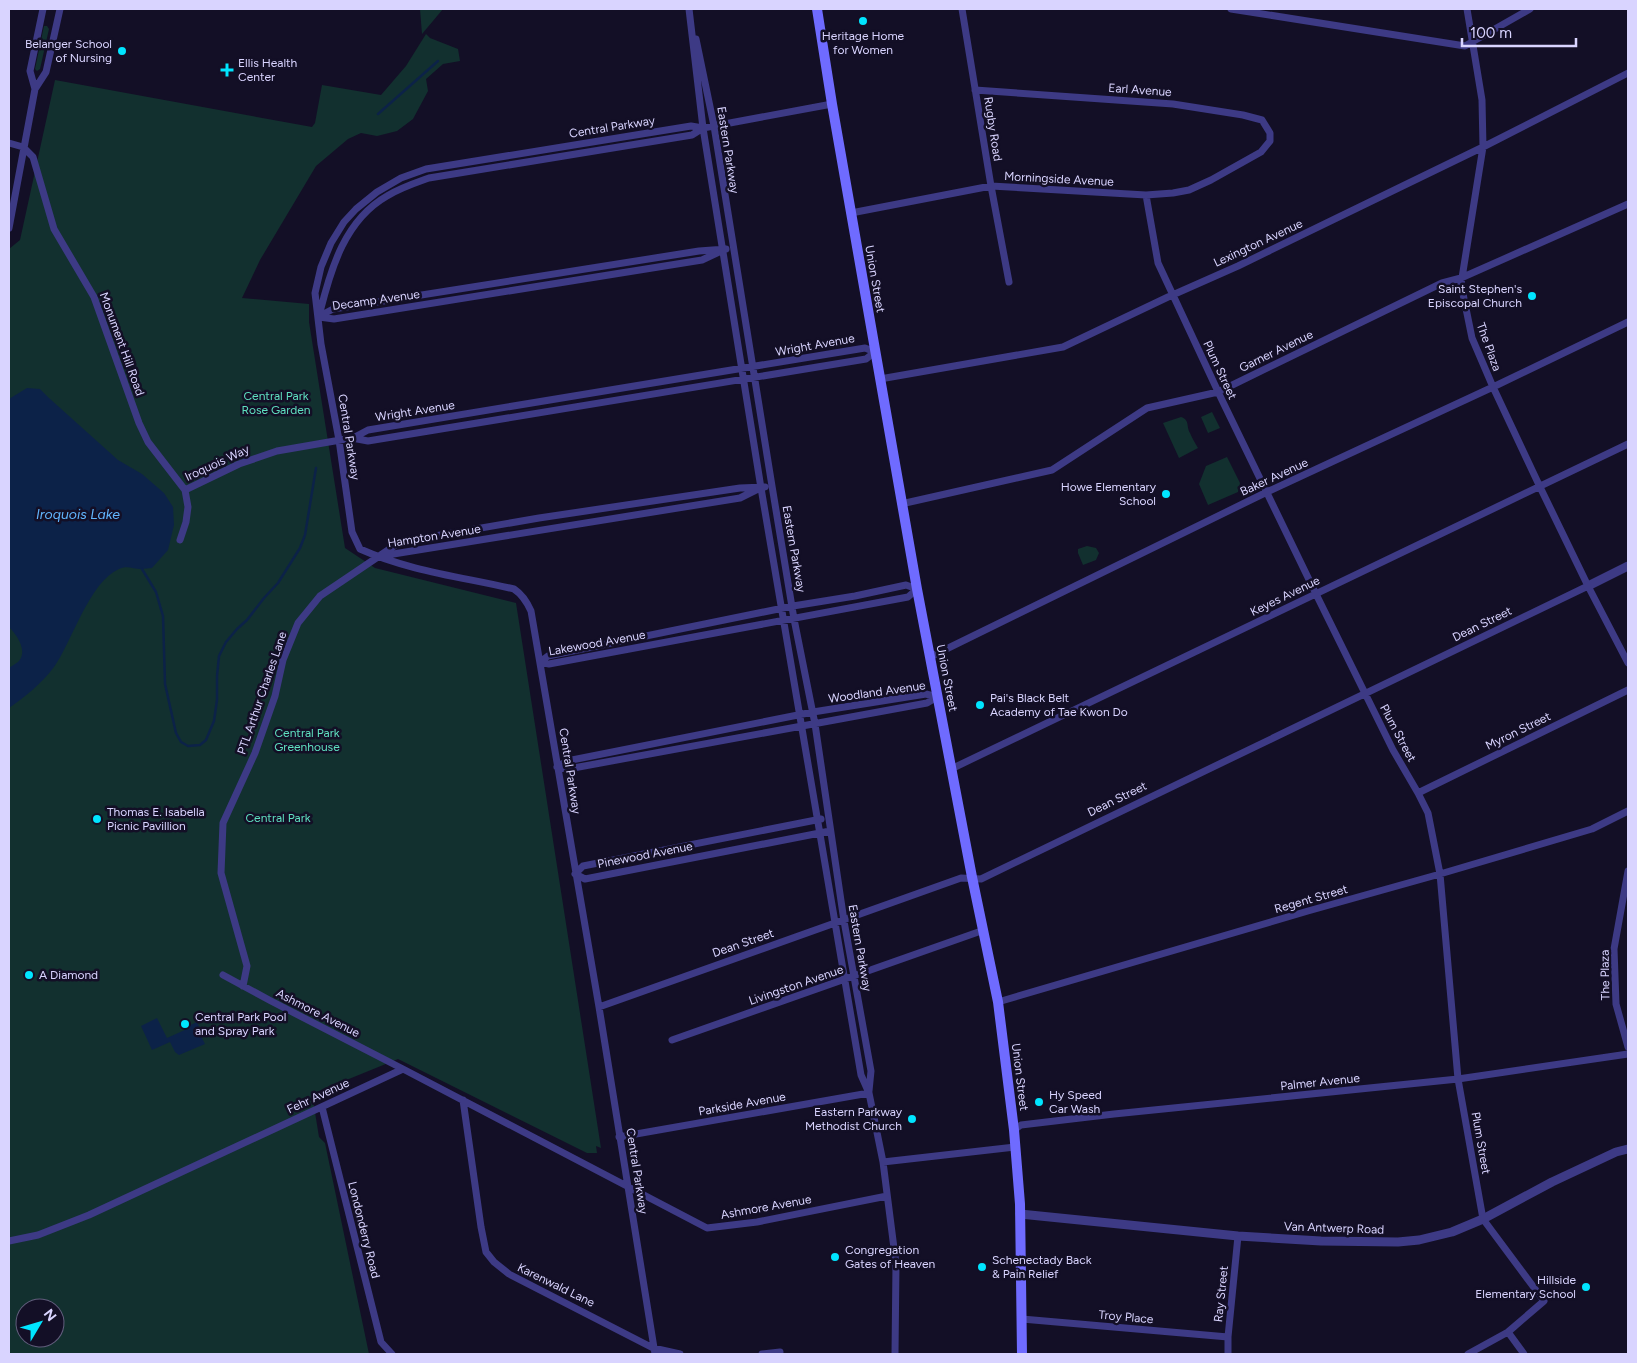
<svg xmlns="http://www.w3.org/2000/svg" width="1637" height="1363" viewBox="0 0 1637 1363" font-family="Figtree,sans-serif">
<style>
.green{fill:#12302f;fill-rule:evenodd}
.water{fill:#0c2248}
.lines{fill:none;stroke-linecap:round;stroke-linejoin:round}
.stream{stroke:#0c2248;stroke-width:2.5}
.minor{stroke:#3d3a85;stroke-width:7}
.tertiary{stroke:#3d3a85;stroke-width:9}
.secondary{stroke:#6f6bff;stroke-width:10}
.poi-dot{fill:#00e5ff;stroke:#130f26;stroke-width:2}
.labels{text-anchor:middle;stroke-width:5;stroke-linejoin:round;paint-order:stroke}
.poi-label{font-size:12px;fill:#d9d4ff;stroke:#130f26;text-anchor:start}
.street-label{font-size:12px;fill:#d9d4ff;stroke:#130f26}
.park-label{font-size:12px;fill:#5fe0c0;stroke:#130f26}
.water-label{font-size:14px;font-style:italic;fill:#62b6ff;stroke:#130f26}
</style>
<rect width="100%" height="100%" fill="#130f26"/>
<path class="green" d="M 420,9 L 443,9 L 422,34 Z
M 44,26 L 47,26 L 49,29 L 40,69 L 37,71 L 35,69 Z
M 426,34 L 430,38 L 458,49 L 460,61 L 443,64 L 426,79 L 428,91 L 413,119 L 397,131 L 377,136 L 361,133 L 348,139 L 316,166 L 260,260 L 242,298 L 309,304 L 309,322 L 345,548 L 375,568 L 516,603 L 601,1148 L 596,1146 L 597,1153 L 587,1153 L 398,1059 L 312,1094 L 319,1137 L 325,1143 L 369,1354 L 9,1354 L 9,249 L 20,240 L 55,80 L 312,127 L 315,123 L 322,85 L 381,95 L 406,66 ZM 25,1308 L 55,1308 L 55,1338 L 25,1338 Z
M 1212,412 L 1220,428 L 1208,433 L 1201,417 Z
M 1181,417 C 1190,420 1186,426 1190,433 C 1192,438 1195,443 1198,448 L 1179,458 L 1163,423 Z
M 1227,457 L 1240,483 L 1238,492 L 1208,505 L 1199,484 L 1206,466 Z
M 1087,546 L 1096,548 L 1099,553 L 1096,560 L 1083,565 L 1078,553 L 1078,549 Z"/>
<path class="water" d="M 27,388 L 40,389 L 49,398 L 118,460 L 142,474 L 164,493 L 173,507 L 174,525 L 168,550 L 152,568 C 149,568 145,569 141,569 C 133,569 127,565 119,569 C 89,582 72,642 54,667 C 41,684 26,696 9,708 L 9,668 C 12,666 17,663 19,661 C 28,650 16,634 9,627 L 9,399 Z
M 157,1018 L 167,1038 L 187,1029 L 186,1027 L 197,1022 L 200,1028 L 198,1030 L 205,1044 L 179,1055 L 175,1052 L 170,1042 L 152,1050 L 141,1026 Z"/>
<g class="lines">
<path class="stream" d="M 378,114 L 438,61
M 142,569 L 156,592 L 163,616 L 165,684 L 176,733 L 181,742 L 188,746 L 200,745 L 206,740 L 214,721 L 217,700 L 217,676 L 219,656 L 226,642 L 237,629 L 247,620 L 264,598 L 278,583 L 300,548 L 305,535 L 316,468"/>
<path class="minor" d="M 689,9 L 703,128 L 761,488 L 861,1075 L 869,1093 L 883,1162 L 896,1264 L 895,1354
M 962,9 L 991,186 L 1009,282
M 1231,9 L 1465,46 L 1530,9
M 1467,9 L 1482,100 L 1483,147 L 1461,284 L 1472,338 L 1493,387 L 1540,487 L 1588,586 L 1628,663
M 696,39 L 714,126 L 772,486 L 794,619 L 815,724 L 844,921 L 871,1071 L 869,1091
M 35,89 L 30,71 L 43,9
M 9,143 L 23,147
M 23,147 L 33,157 L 54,229 L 94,297 L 139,423 L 148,442 L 185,490 L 188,507 L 186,522 L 180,540
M 1146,195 L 1158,263 L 1221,398 L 1316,594 L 1393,750 L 1418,793 L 1428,813 L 1440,874 L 1458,1079 L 1483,1219 L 1544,1301 L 1508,1332 L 1468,1354
M 851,213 L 991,186 L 1146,195 L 1173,193 L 1189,190 L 1211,180 L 1261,152 L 1270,141 L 1270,133 L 1262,120 L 1243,115 L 1173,104 L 975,90
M 9,228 L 35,89 L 46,72 L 60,9
M 320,312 C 331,268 345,220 387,196 C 400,188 415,183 429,178 L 692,135 L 703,128 L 832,104
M 318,317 L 333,309 L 699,251 L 726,249
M 319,317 L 334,319 L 702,260 L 719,252
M 880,379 L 1063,347 L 1168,297 L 1238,266 L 1483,147 L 1628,73
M 353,438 L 368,430 L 865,348 L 875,352
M 185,490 L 239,464 L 277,451 L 352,438 L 368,441 L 866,359 L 875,352
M 901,504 L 1052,470 L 1147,408 L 1218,392 L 1442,283 L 1461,278 L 1628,204
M 381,556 L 740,498 L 758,489
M 930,657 L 1267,492 L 1493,387 L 1628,322
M 540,662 L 549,664 L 908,597 L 917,589
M 540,662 L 548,656 L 793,606 L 855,596 L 906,585 L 917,589
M 557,767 L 567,761 L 813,712 L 926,694 L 937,697
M 557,767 L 568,769 L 927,703 L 937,697
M 951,769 L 1628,444
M 1418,793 L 1628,690
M 821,819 L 583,866 L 575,874 L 585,879 L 830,831
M 1628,871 L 1614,949 L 1616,1004 L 1628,1047
M 223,975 L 271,1001 L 403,1069
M 243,986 L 247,966 L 221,873 L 223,823 L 255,753 L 275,696 L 283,660 L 298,623 L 320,596 L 400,542 L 539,518 L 740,488 L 765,487
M 998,1002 L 1308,911 L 1440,874 L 1592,829 L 1628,811
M 599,1007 L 961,878 L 981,879 L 1588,586
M 672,1040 L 984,930
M 463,1100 L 481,1227 L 486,1252 L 494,1262 L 509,1274 L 653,1348 L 680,1354
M 322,1107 L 381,1342 L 392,1354
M 1014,1130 L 1021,1125 L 1114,1114 L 1458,1079 L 1628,1054
M 619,1137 L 869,1093
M 883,1162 L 1015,1147
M 9,1241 L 38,1235 L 89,1215 L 403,1069 L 707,1228 L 757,1222 L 887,1196
M 1022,1319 L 1228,1337
M 1508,1332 L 1524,1354
M 655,1354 L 599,1007 L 531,611 C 527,602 523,595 514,589 C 462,577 409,571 360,549 L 352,532 L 339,440 L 321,344 L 315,293 L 321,267 L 331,243 L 344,222 L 356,209 L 377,192 L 401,178 L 426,169 L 691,126 L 703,128
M 762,1354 L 780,1352
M 1228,1354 L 1228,1337 L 1238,1236"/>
<path class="tertiary" d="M 1588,586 L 1628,566
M 1020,1214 L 1238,1236 L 1321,1241 L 1398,1242 L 1419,1240 L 1452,1232 L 1483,1219 L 1552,1182 L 1616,1152 L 1628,1149"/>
<path class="secondary" d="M 817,9 L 832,104 L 917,589 L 972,877 L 998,1002 L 1014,1130 L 1020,1204 L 1022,1354"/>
</g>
<g class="poi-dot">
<circle cx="863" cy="21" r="5"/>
<circle cx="122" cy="51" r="5"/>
<path d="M224.5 62.5h5v5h5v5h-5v5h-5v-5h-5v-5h5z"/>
<circle cx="1532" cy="296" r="5"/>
<circle cx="1166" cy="494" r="5"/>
<circle cx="980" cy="705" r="5"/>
<circle cx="97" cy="819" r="5"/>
<circle cx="29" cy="975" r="5"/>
<circle cx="185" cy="1024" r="5"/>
<circle cx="1039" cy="1102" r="5"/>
<circle cx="912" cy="1119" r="5"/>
<circle cx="835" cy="1257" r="5"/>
<circle cx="982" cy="1267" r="5"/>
<circle cx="1586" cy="1287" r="5"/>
</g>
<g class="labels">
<g class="poi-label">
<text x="863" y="40" text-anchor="middle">Heritage Home<tspan x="863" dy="14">for Women</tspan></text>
<text x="112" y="48" text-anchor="end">Belanger School<tspan x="112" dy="14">of Nursing</tspan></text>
<text x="238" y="67">Ellis Health<tspan x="238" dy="14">Center</tspan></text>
<text x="1522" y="293" text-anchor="end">Saint Stephen's<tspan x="1522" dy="14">Episcopal Church</tspan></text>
<text x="1156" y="491" text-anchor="end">Howe Elementary<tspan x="1156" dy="14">School</tspan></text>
<text x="990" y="702">Pai's Black Belt<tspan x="990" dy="14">Academy of Tae Kwon Do</tspan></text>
<text x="107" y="816">Thomas E. Isabella<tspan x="107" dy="14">Picnic Pavillion</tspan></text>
<text x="39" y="979">A Diamond</text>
<text x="195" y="1021">Central Park Pool<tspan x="195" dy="14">and Spray Park</tspan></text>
<text x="1049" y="1099">Hy Speed<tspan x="1049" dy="14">Car Wash</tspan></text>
<text x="902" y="1116" text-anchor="end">Eastern Parkway<tspan x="902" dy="14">Methodist Church</tspan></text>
<text x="845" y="1254">Congregation<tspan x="845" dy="14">Gates of Heaven</tspan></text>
<text x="992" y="1264">Schenectady Back<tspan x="992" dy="14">&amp; Pain Relief</tspan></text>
<text x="1576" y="1284" text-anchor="end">Hillside<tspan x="1576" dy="14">Elementary School</tspan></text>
</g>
<g class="street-label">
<text transform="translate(1140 90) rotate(4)" y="4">Earl Avenue</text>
<text transform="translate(612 127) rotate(-9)" y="4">Central Parkway</text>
<text transform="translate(993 129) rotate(81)" y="4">Rugby Road</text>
<text transform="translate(728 150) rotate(81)" y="4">Eastern Parkway</text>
<text transform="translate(1059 179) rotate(3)" y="4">Morningside Avenue</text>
<text transform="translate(1258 243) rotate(-25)" y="4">Lexington Avenue</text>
<text transform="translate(875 279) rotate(80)" y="4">Union Street</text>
<text transform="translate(376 300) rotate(-8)" y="4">Decamp Avenue</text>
<text transform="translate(122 344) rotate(70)" y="4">Monument Hill Road</text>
<text transform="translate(815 345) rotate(-10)" y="4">Wright Avenue</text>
<text transform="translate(1489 347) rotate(70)" y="4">The Plaza</text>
<text transform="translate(1276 351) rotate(-26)" y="4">Garner Avenue</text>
<text transform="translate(1220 370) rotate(65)" y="4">Plum Street</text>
<text transform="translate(415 411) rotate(-9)" y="4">Wright Avenue</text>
<text transform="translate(349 437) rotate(81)" y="4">Central Parkway</text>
<text transform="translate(217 463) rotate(-25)" y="4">Iroquois Way</text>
<text transform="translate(1274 477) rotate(-25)" y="4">Baker Avenue</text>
<text transform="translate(434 536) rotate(-9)" y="4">Hampton Avenue</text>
<text transform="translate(794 549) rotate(80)" y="4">Eastern Parkway</text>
<text transform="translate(1285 596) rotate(-26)" y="4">Keyes Avenue</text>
<text transform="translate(1482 624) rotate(-26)" y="4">Dean Street</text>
<text transform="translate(597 643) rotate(-10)" y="4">Lakewood Avenue</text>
<text transform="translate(947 678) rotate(79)" y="4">Union Street</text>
<text transform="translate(877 692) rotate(-8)" y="4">Woodland Avenue</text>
<text transform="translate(262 693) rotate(-71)" y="4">PTL Arthur Charles Lane</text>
<text transform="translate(1518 731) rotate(-26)" y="4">Myron Street</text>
<text transform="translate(1398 733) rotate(62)" y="4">Plum Street</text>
<text transform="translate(570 771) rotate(81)" y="4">Central Parkway</text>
<text transform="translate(1117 799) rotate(-26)" y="4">Dean Street</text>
<text transform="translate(645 855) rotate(-11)" y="4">Pinewood Avenue</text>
<text transform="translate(1311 899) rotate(-16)" y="4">Regent Street</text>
<text transform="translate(743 943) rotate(-19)" y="4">Dean Street</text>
<text transform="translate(860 948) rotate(80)" y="4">Eastern Parkway</text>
<text transform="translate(1605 975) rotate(-91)" y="4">The Plaza</text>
<text transform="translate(796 985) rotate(-19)" y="4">Livingston Avenue</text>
<text transform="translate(318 1013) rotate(27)" y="4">Ashmore Avenue</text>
<text transform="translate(1020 1077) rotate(83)" y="4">Union Street</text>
<text transform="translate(1320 1082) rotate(-6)" y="4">Palmer Avenue</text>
<text transform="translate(318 1096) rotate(-25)" y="4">Fehr Avenue</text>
<text transform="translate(742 1104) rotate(-10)" y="4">Parkside Avenue</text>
<text transform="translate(1481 1143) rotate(80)" y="4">Plum Street</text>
<text transform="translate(637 1171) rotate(81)" y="4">Central Parkway</text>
<text transform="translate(766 1207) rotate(-10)" y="4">Ashmore Avenue</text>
<text transform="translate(1334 1228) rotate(2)" y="4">Van Antwerp Road</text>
<text transform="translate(364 1230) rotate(76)" y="4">Londonderry Road</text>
<text transform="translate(556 1285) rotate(26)" y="4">Karenwald Lane</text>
<text transform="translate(1221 1294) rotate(-84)" y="4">Ray Street</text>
<text transform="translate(1126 1317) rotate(5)" y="4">Troy Place</text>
</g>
<g class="park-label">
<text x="276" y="400">Central Park<tspan x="276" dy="14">Rose Garden</tspan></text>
<text x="307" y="737">Central Park<tspan x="307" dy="14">Greenhouse</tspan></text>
<text x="278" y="822">Central Park</text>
</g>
<g class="water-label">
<text x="78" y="519">Iroquois Lake</text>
</g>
</g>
<rect width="1637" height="1363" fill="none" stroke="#d9d4ff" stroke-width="20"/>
<g transform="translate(40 1323) rotate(52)"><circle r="24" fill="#130f26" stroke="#625e7d"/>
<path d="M0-4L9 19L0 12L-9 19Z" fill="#00e5ff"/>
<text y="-8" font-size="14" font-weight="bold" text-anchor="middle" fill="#d9d4ff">N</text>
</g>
<path d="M1462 38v8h114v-8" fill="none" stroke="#d9d4ff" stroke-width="2.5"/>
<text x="1470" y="38" font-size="15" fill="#d9d4ff" stroke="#130f26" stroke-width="4" paint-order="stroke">100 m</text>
</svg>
